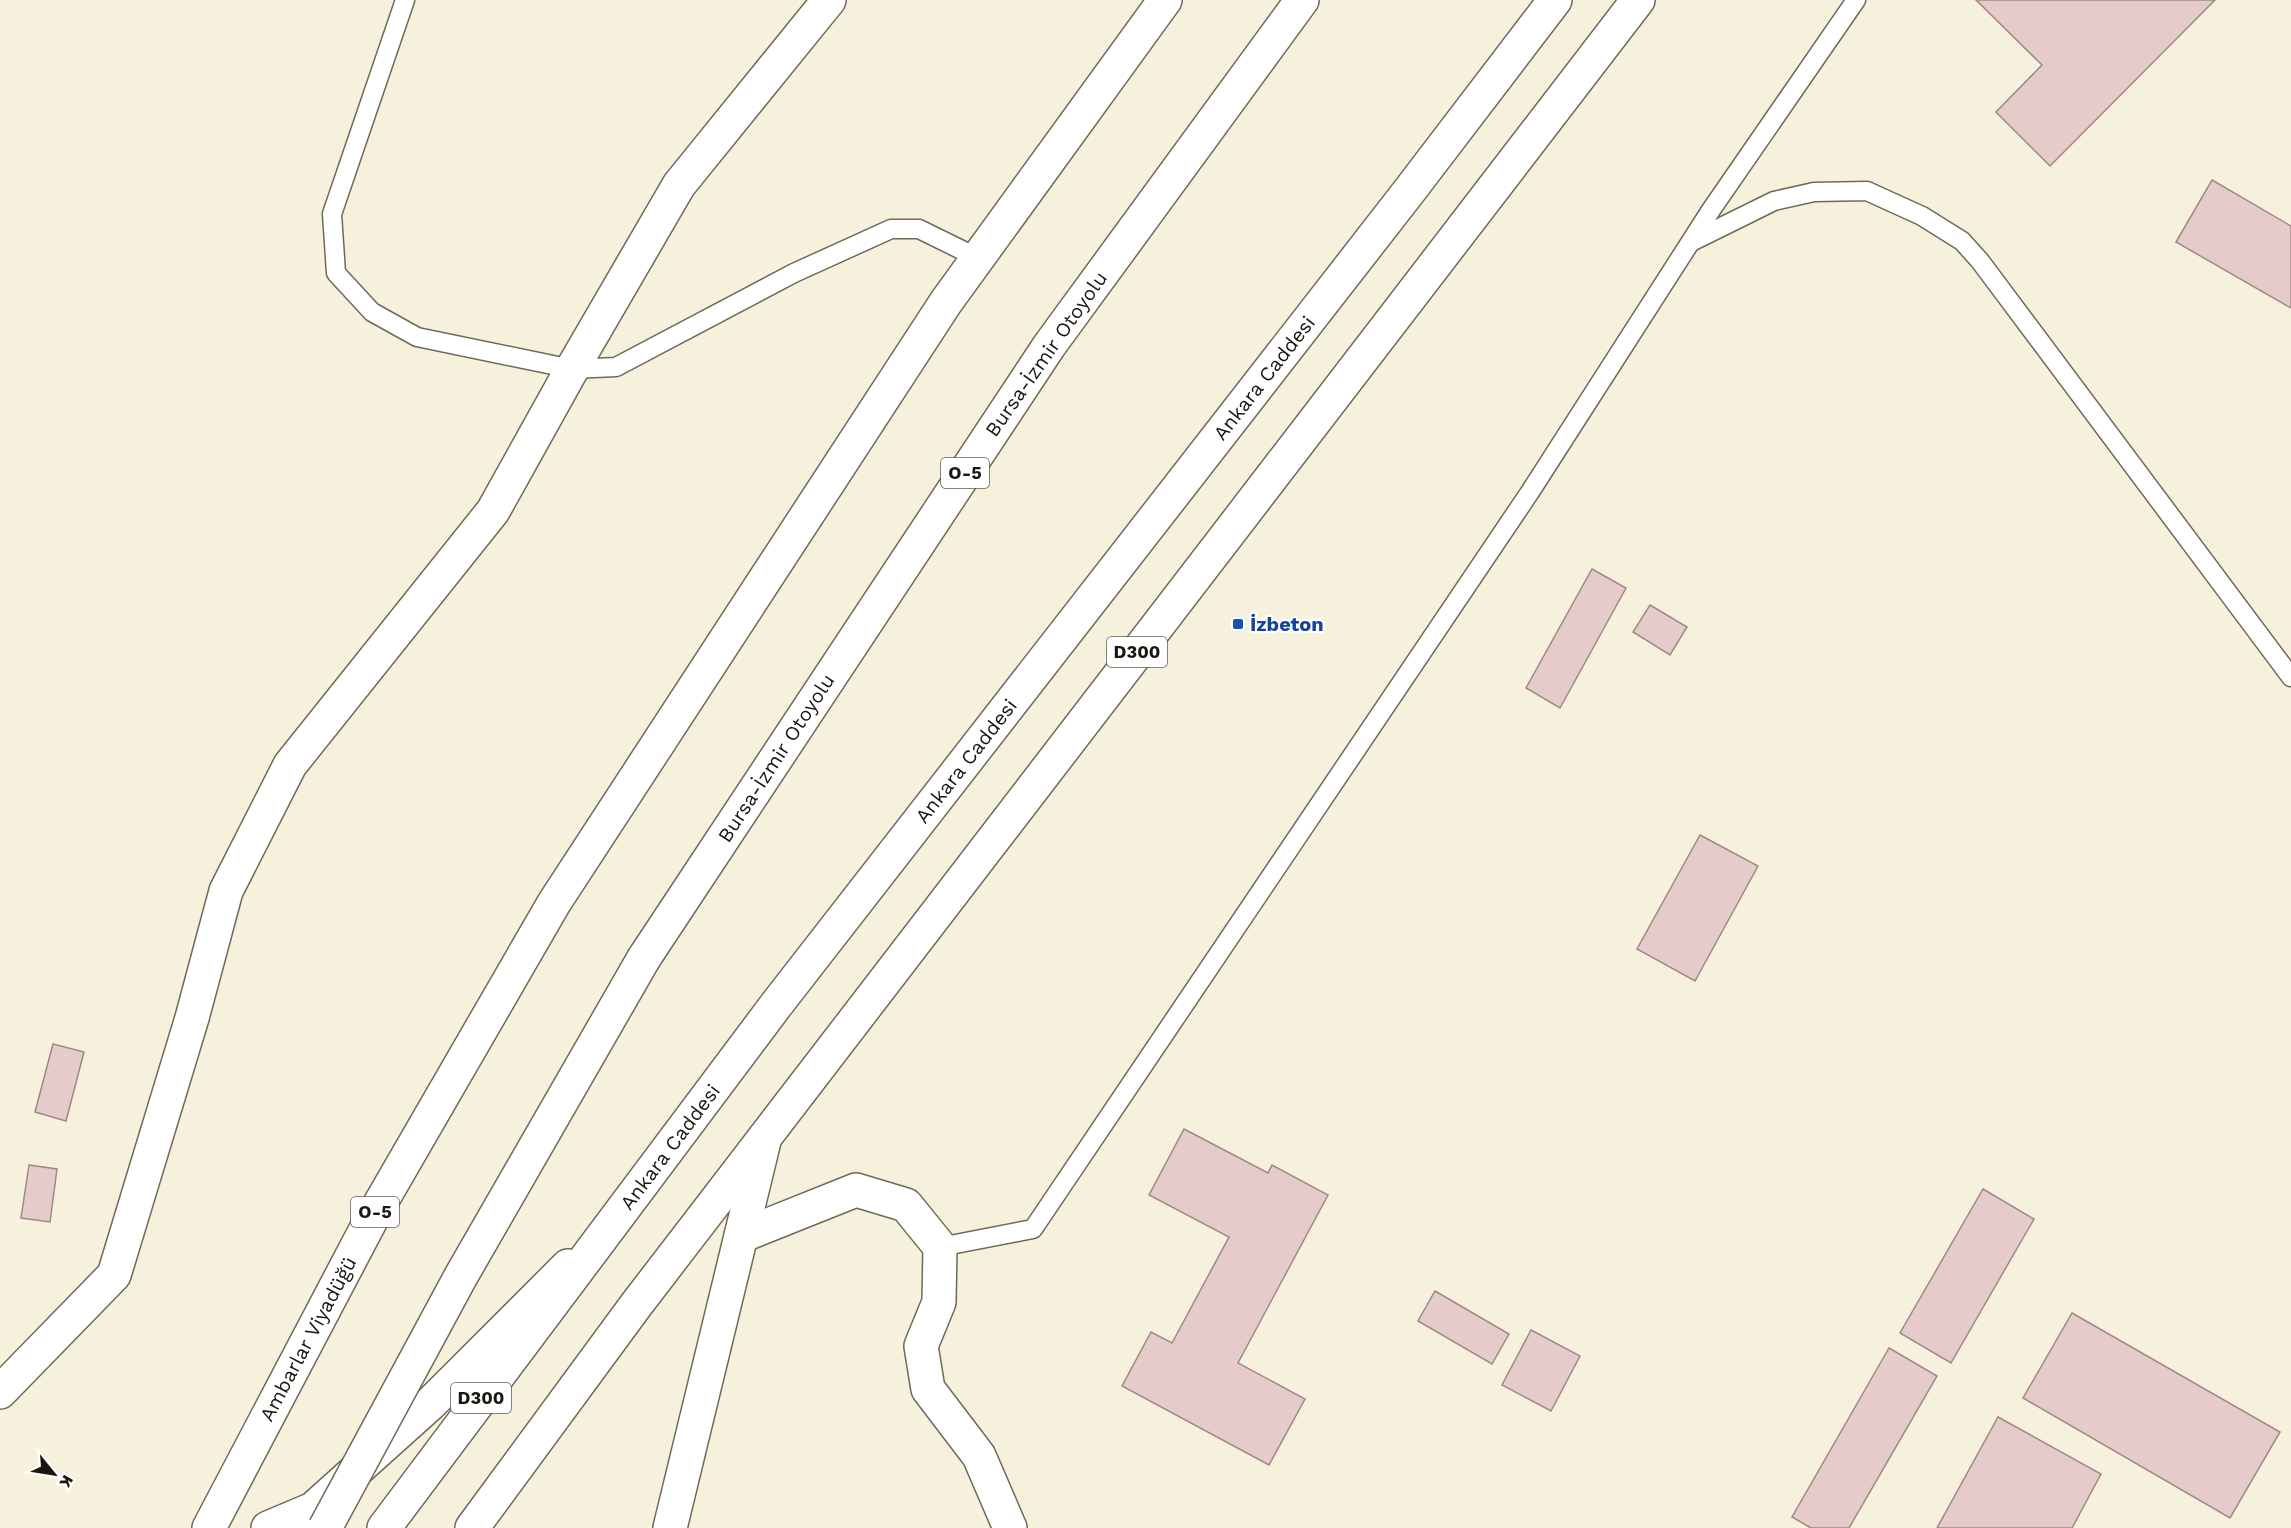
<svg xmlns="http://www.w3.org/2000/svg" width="2291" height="1528" viewBox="0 0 2291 1528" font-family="'Work Sans',sans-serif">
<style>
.building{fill:#e5cccb;stroke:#9f8887;stroke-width:1.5}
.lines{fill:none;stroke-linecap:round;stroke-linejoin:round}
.service-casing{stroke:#6f6a58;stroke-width:21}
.minor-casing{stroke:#6f6a58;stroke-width:36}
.secondary-casing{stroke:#6f6a58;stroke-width:36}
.trunk-casing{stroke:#6f6a58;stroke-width:36}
.motorway-casing{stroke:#6f6a58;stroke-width:36}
.service{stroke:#fff;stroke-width:18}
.minor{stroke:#fff;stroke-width:33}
.secondary{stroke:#fff;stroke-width:33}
.trunk{stroke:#fff;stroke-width:33}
.motorway{stroke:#fff;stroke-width:33}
.motorway-bridge-casing{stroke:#6f6a58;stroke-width:36;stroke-linecap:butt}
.motorway-bridge{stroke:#fff;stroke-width:33}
.transit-dot{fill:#1a4fb4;stroke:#fff;stroke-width:2}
.labels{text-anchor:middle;stroke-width:4.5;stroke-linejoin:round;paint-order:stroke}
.shield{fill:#fff;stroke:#5e5d58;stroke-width:1.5}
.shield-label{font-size:18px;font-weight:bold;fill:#191710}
.street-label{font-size:20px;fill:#191710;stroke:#fff}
.transit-label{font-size:20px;font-weight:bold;fill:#164399;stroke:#fff;text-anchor:start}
</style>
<rect width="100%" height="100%" fill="#f6f1dc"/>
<path class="building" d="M 1976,0 L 2215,0 L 2050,166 L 1996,112 L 2042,65 Z
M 2212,180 L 2291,226 L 2291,308 L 2176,242 Z
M 1592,569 L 1626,588 L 1560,708 L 1526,688 Z
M 1650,605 L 1687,627 L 1670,655 L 1633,632 Z
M 1700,835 L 1758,866 L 1695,981 L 1637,949 Z
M 53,1044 L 84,1052 L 66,1121 L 35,1112 Z
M 1184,1129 L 1268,1173 L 1272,1165 L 1328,1195 L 1238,1363 L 1305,1399 L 1269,1465 L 1122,1386 L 1151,1332 L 1172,1343 L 1229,1237 L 1149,1195 Z
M 29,1165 L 57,1169 L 50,1222 L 21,1218 Z
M 1983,1189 L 2034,1219 L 1951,1363 L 1900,1333 Z
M 1435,1291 L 1509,1334 L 1492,1364 L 1418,1321 Z
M 2072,1313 L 2280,1432 L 2230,1518 L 2023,1398 Z
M 1531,1330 L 1580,1356 L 1551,1411 L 1502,1385 Z
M 1889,1348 L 1937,1376 L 1849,1528 L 1811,1528 L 1792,1517 Z
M 1998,1417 L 2101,1474 L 2072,1528 L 1937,1528 Z"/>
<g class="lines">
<defs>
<path id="service" d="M 405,0 L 332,214 L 336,273 L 372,312 L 417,337 L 572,369 L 616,367 L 794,273 L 891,229 L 919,229 L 978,258
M 1691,242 L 1774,201 L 1814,192 L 1867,191 L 1922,216 L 1962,241 L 1980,261 L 2291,677
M 940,1247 L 1033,1229 L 1530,492 L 1711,210 L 1856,0"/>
<path id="minor" d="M 741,1236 L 856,1190 L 906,1205 L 940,1247 L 939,1302 L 921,1346 L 928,1389 L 979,1456 L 1010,1528
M 0,1392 L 114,1275 L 192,1018 L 226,891 L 290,765 L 493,511 L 572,369 L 679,185 L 829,0"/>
<path id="secondary" d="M 268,1528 L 313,1509 L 430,1404 L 568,1266
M 670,1528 L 765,1137"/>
<path id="trunk" d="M 384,1528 L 776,1005 L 1410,190 L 1555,0
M 472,1528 L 636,1305 L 1638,0"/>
<path id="motorway" d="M 644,958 L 1049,346 L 1302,0
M 209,1528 L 373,1216 L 554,903 L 946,302 L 1165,0"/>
</defs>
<use href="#service" class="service-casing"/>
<use href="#minor" class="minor-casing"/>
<use href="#secondary" class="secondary-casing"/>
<use href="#trunk" class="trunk-casing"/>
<use href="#motorway" class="motorway-casing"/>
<use href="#service" class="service"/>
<use href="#minor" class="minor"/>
<use href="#secondary" class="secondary"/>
<use href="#trunk" class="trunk"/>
<use href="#motorway" class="motorway"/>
<defs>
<path id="motorway-bridge" d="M 325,1528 L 461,1276 L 644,958"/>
</defs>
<use href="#motorway-bridge" class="motorway-bridge-casing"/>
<use href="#motorway-bridge" class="motorway-bridge"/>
</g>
<rect class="transit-dot" x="1232" y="618" width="12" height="12" rx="3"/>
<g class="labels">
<g class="shield">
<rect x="941" y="458" width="48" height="30" rx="4.5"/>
<rect x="1107" y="637" width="60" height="30" rx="4.5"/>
<rect x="351" y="1197" width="48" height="30" rx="4.5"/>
<rect x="451" y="1383" width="60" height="30" rx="4.5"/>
</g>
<g class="shield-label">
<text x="965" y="479">O-5</text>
<text x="1137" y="658">D300</text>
<text x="375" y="1218">O-5</text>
<text x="481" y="1404">D300</text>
</g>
<g class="street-label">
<text transform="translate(1046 354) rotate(-55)" y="7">Bursa-İzmir Otoyolu</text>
<text transform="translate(1264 378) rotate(-52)" y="7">Ankara Caddesi</text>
<text transform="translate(776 758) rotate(-57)" y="7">Bursa-İzmir Otoyolu</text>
<text transform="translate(966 761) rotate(-52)" y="7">Ankara Caddesi</text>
<text transform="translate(670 1147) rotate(-53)" y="7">Ankara Caddesi</text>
<text transform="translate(308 1339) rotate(-62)" y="7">Ambarlar Viyadüğü</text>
</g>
<g class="transit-label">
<text x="1250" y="631">İzbeton</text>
</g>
</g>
<g transform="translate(54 1474) rotate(120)" stroke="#ffffff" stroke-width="4.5" paint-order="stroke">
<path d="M0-4.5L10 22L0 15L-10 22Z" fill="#191710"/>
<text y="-9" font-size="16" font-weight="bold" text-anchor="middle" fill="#191710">K</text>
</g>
</svg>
